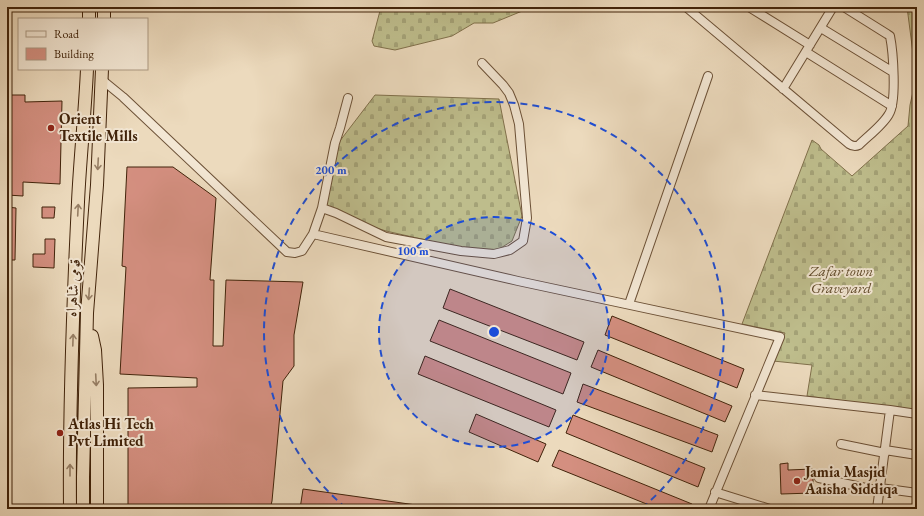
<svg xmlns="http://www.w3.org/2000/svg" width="924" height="516" viewBox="0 0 924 516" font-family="'EB Garamond',Amiri,serif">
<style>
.cemetery{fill:url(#cemetery-stones);stroke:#80704b}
.building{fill:#d48f80;stroke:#41230a}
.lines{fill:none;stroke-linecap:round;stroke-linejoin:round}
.minor-casing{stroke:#6c5137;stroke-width:10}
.highway-casing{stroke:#41230a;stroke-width:14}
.minor{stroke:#f3e7d4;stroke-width:8}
.highway{stroke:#ecdabd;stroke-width:12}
.oneway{stroke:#967e64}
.ring{fill:none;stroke:#1d4ed8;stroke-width:2;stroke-dasharray:7 5}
.poi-dot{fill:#8f2418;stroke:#f3e7d4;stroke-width:1.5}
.labels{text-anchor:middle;stroke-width:4;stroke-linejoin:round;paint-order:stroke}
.poi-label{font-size:15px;font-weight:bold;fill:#41230a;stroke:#f3e7d4;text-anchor:start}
.park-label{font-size:15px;font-style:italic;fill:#604a2a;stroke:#f3e7d4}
.street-label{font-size:15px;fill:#41230a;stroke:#f3e7d4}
.centre{fill:#1d4ed8;stroke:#f3e7d4;stroke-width:2}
.ring-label{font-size:12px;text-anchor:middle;font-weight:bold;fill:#1d4ed8;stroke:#f3e7d4;stroke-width:4;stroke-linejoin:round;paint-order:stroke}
</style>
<defs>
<pattern id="cemetery-stones" width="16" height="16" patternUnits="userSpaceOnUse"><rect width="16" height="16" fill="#bebd8c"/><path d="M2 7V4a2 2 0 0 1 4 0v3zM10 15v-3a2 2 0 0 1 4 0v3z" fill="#a4a277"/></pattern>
</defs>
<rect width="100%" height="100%" fill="#ecdabd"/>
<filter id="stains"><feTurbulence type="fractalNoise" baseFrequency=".005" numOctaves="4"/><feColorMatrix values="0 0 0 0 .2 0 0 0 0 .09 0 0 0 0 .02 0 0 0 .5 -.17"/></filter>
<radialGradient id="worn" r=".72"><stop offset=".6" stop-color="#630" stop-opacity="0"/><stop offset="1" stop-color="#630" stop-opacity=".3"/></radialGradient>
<path class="cemetery" d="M 381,7 L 532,7 L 493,23 L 474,23 L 452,36 L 395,50 L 374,46 L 372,41 Z
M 907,7 L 917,7 L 917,411 L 807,396 L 812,365 L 773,361 L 785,333 L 742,324 L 812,140 L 819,145 L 821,149 L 852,176 L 908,126 L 910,105 L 915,83 L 914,61 Z
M 375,95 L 499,99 L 522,216 L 512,241 L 496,251 L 461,248 L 386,231 L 322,211 L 336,146 Z"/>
<path class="building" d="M 7,95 L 25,95 L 25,102 L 62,101 L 60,184 L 23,182 L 23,196 L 7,195 Z
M 127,167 L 173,167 L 216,198 L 210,280 L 214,280 L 213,346 L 223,346 L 226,280 L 303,282 L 294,335 L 294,366 L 283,381 L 272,501 L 270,509 L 128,509 L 128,388 L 197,387 L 197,378 L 120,374 L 126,267 L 122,266 Z
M 7,207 L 16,208 L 15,260 L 7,260 Z
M 42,207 L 55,207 L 54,218 L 42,218 Z
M 45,239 L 55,239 L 54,268 L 33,267 L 33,254 L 45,254 Z
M 450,289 L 584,342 L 577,360 L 443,308 Z
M 612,316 L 744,369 L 737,388 L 605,335 Z
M 439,320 L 571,373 L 563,394 L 430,341 Z
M 598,350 L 732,406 L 725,422 L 591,367 Z
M 425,356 L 556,410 L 549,427 L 418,374 Z
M 583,384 L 718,435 L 712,452 L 577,402 Z
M 476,414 L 546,444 L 538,462 L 469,432 Z
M 573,415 L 705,468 L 698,487 L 566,433 Z
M 559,450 L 692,504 L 690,509 L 659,509 L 552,466 Z
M 788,463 L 788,470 L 813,469 L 813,493 L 781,494 L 780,464 Z
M 303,489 L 416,505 L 416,509 L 300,509 Z"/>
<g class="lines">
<defs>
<path id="minor" d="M 686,7 L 849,144 C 852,146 855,147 859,145 C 868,136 883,125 889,114 C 897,101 893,51 890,36 L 887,34 L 844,7
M 749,7 L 810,45
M 821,28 L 893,72
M 806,52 L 892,106
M 101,79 L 123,97 L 287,252 L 295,253 L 302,251 L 313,234 L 322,208 L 335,143 L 340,128 L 348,98
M 783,89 L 833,7
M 322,208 L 336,213 L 386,237 L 461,251 L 494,254 L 510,250 L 523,241 L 527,218 L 519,124 L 514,105 L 509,93 L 503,85 L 482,63
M 313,234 L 518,281 L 780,337 L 709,509
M 629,304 L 708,76
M 755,395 L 890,410
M 841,444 L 885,453
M 885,450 L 917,455
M 819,478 L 880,491
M 880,488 L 917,493
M 715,492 L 770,509
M 877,509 L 890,410 L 917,414"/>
<path id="highway" d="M 89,19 L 89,7
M 104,19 L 104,7
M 92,336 L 95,350 L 97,385 L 97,509
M 70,509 C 69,407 73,304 78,202 C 80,158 85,114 87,69
M 83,509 L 83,477 L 87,313 L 97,185 L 102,69"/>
</defs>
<use href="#minor" class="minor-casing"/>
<use href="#highway" class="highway-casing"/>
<use href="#minor" class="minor"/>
<use href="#highway" class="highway"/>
</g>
<defs><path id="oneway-shaft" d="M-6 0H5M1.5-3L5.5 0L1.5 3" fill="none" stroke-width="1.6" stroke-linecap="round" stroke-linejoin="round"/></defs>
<g class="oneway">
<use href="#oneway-shaft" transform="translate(98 164) rotate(93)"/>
<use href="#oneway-shaft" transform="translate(78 210) rotate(-87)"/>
<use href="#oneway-shaft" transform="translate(89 294) rotate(94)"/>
<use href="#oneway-shaft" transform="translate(73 340) rotate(-88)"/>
<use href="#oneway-shaft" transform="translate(96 380) rotate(87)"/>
<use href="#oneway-shaft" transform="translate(70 470) rotate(-90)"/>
</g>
<circle cx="494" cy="332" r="115" fill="#1d4ed8" fill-opacity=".12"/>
<g class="ring">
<circle cx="494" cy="332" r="115"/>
<path d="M346 508A230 230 0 1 1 642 508"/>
</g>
<g class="poi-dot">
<circle cx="51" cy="128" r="4"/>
<circle cx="60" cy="433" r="4"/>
<circle cx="797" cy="481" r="4"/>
</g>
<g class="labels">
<g class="poi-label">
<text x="59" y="124">Orient<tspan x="59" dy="17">Textile Mills</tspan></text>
<text x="68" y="429">Atlas Hi Tech<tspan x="68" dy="17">Pvt Limited</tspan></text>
<text x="805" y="477">Jamia Masjid<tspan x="805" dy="17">Aaisha Siddiqa</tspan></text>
</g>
<g class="park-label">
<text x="841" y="276">Zafar town<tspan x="841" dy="17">Graveyard</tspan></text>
</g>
<g class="street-label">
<text transform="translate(73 288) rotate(-86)" y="5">قومی شاہراہ</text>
</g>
</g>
<circle cx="494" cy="332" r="6" class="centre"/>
<g class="ring-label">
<text x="331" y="174">200 m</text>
<text x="413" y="255">100 m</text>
</g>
<rect width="924" height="516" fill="none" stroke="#ecdabd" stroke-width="24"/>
<rect x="8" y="8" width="908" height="500" fill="none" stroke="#41230a" stroke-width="2"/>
<rect x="12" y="12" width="900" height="492" fill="none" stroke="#41230a"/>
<rect x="18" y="18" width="130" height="52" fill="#f3e7d4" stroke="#ac9983"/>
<rect x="26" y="31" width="20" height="6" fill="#f3e7d4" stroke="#ac9983"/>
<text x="54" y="38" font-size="12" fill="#41230a">Road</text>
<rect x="26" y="48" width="20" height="12" fill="#d48f80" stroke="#ac9983"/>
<text x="54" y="58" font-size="12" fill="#41230a">Building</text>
<rect width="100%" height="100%" filter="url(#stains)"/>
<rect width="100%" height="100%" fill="url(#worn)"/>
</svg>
